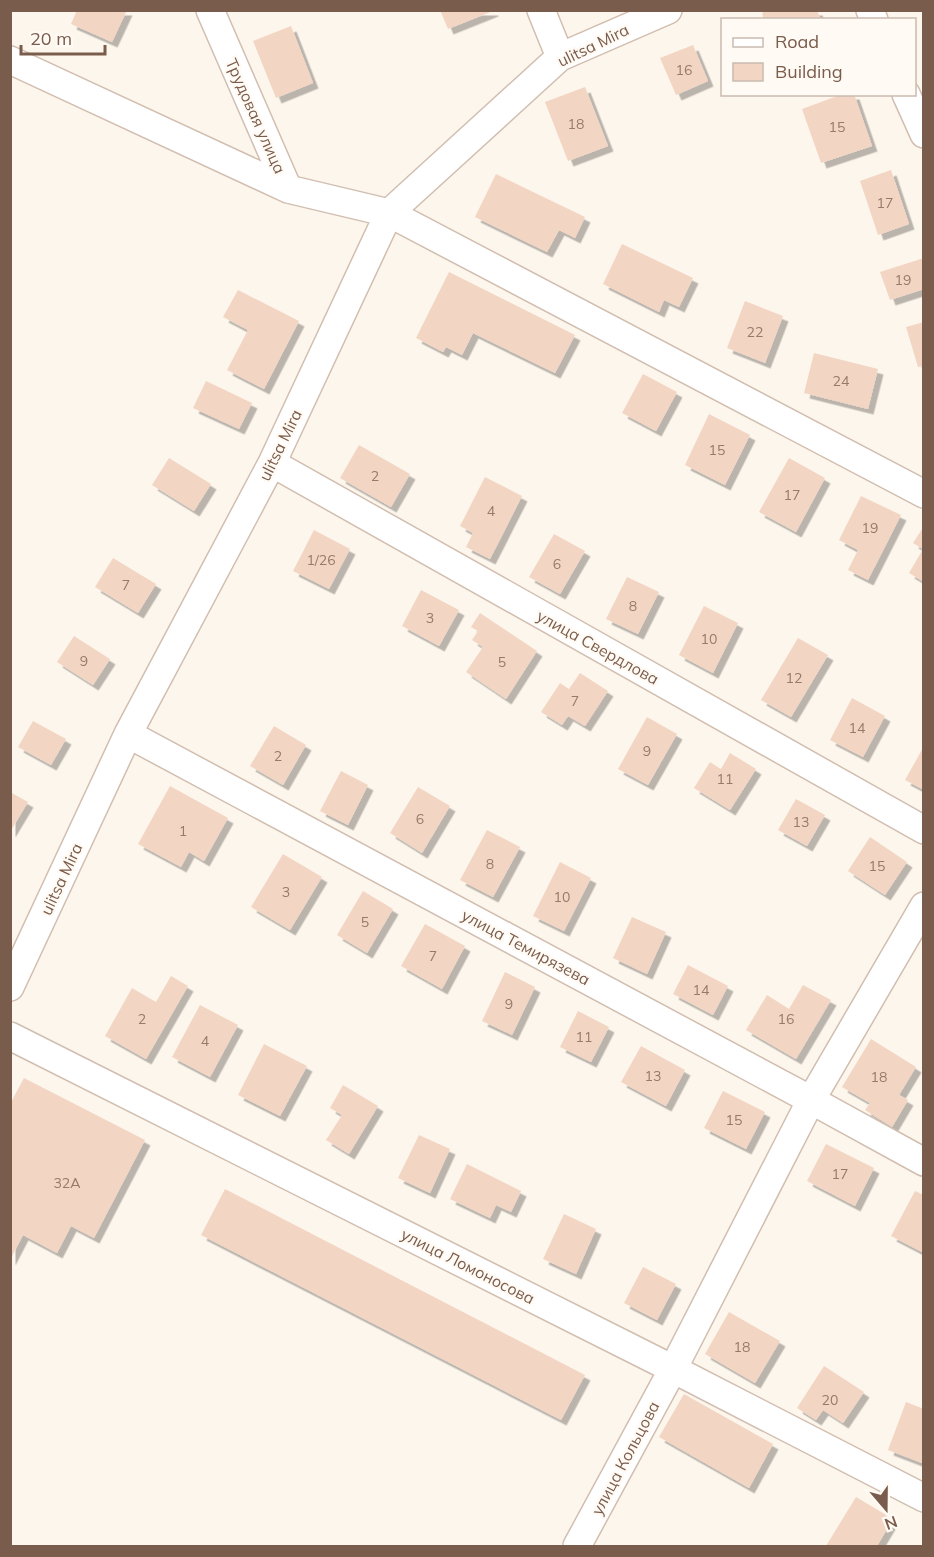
<svg xmlns="http://www.w3.org/2000/svg" width="934" height="1557" viewBox="0 0 934 1557" font-family="Mulish,sans-serif">
<style>
.building{fill:#f3d5c3;filter:url(#shadow)}
.lines{fill:none;stroke-linecap:round;stroke-linejoin:round}
.street-casing{stroke:#d1beb0;stroke-width:30}
.street{stroke:#fff;stroke-width:27}
.labels{text-anchor:middle;stroke-width:4.5;stroke-linejoin:round;paint-order:stroke}
.number-label{font-size:14px;fill:#987a6a}
.street-label{font-size:16px;fill:#7a5c4d;stroke:#fffaf3}
</style>
<defs>
<filter id="shadow"><feDropShadow dx="5.5" dy="5.5" stdDeviation="0" flood-color="#0004"/></filter>
</defs>
<rect width="100%" height="100%" fill="#fdf6ec"/>
<path class="building" d="M 77,10 L 127,10 L 112,42 L 71,24 Z
M 440,10 L 493,10 L 493,11 L 448,29 Z
M 769,10 L 817,10 L 821,20 L 764,20 L 762,13 Z
M 291,26 L 313,83 L 276,98 L 253,41 Z
M 693,45 L 708,81 L 676,95 L 660,58 Z
M 585,87 L 608,146 L 568,161 L 545,102 Z
M 843,94 L 854,94 L 872,146 L 821,163 L 802,109 Z
M 891,170 L 909,224 L 878,235 L 860,181 Z
M 496,174 L 585,217 L 575,238 L 559,230 L 547,252 L 475,217 Z
M 622,244 L 693,278 L 679,307 L 664,300 L 659,312 L 603,284 Z
M 924,258 L 924,289 L 890,300 L 880,272 Z
M 449,272 L 575,335 L 555,373 L 473,333 L 462,355 L 446,347 L 443,352 L 416,338 Z
M 238,290 L 299,321 L 264,389 L 227,370 L 248,330 L 223,317 Z
M 745,301 L 783,316 L 765,363 L 727,348 Z
M 924,322 L 924,366 L 918,367 L 906,327 Z
M 814,353 L 878,369 L 868,409 L 804,393 Z
M 643,374 L 677,392 L 656,431 L 622,413 Z
M 206,381 L 252,403 L 239,429 L 193,408 Z
M 709,414 L 750,435 L 725,485 L 685,465 Z
M 359,445 L 410,474 L 391,507 L 340,478 Z
M 169,458 L 211,484 L 194,511 L 152,485 Z
M 789,458 L 825,478 L 796,532 L 759,512 Z
M 485,477 L 522,496 L 490,559 L 466,547 L 473,533 L 460,526 Z
M 861,496 L 901,515 L 868,580 L 848,570 L 858,550 L 839,540 Z
M 924,526 L 924,582 L 909,573 L 923,549 L 913,543 Z
M 314,530 L 350,549 L 329,589 L 293,571 Z
M 554,534 L 585,551 L 560,594 L 529,577 Z
M 113,558 L 156,584 L 138,613 L 95,587 Z
M 627,577 L 659,592 L 638,634 L 606,619 Z
M 421,590 L 459,610 L 439,646 L 402,626 Z
M 704,606 L 738,623 L 713,673 L 679,655 Z
M 480,613 L 537,651 L 506,699 L 466,672 L 483,647 L 472,640 L 478,631 L 471,627 Z
M 74,636 L 110,659 L 93,685 L 57,662 Z
M 798,638 L 828,655 L 791,717 L 761,700 Z
M 580,673 L 608,691 L 585,726 L 568,716 L 562,725 L 541,712 L 560,683 L 569,689 Z
M 852,698 L 885,716 L 863,757 L 830,740 Z
M 647,717 L 677,734 L 648,785 L 618,769 Z
M 33,721 L 66,739 L 51,765 L 18,747 Z
M 274,726 L 306,745 L 283,785 L 250,766 Z
M 924,746 L 924,790 L 905,780 Z
M 730,753 L 756,769 L 730,810 L 694,788 L 710,762 L 721,769 Z
M 341,771 L 368,785 L 348,825 L 320,811 Z
M 170,786 L 228,818 L 204,861 L 189,852 L 181,867 L 138,844 Z
M 418,787 L 450,806 L 422,853 L 390,833 Z
M 10,792 L 28,802 L 10,832 Z
M 796,799 L 825,815 L 807,846 L 778,830 Z
M 487,830 L 520,847 L 493,897 L 460,880 Z
M 870,837 L 907,862 L 885,895 L 848,871 Z
M 283,854 L 322,877 L 290,930 L 251,907 Z
M 560,862 L 591,878 L 564,931 L 533,916 Z
M 363,891 L 393,909 L 367,953 L 337,935 Z
M 632,917 L 666,932 L 647,974 L 613,958 Z
M 425,924 L 465,946 L 442,989 L 401,966 Z
M 688,965 L 728,986 L 713,1015 L 673,994 Z
M 505,972 L 535,987 L 512,1035 L 482,1021 Z
M 171,976 L 188,986 L 146,1059 L 105,1036 L 132,988 L 156,1002 Z
M 803,985 L 831,1000 L 796,1059 L 746,1030 L 767,995 L 789,1009 Z
M 200,1005 L 238,1025 L 210,1077 L 172,1057 Z
M 578,1011 L 609,1027 L 591,1062 L 560,1047 Z
M 871,1039 L 916,1067 L 899,1095 L 908,1100 L 892,1127 L 865,1110 L 870,1103 L 842,1087 Z
M 264,1044 L 307,1066 L 280,1116 L 238,1095 Z
M 641,1046 L 685,1070 L 666,1106 L 621,1082 Z
M 24,1078 L 145,1140 L 94,1238 L 71,1226 L 57,1253 L 23,1235 L 10,1260 L 10,1104 Z
M 343,1085 L 378,1106 L 349,1154 L 326,1140 L 342,1115 L 330,1108 Z
M 723,1091 L 765,1112 L 746,1149 L 704,1128 Z
M 419,1135 L 450,1149 L 430,1193 L 398,1178 Z
M 826,1144 L 874,1168 L 855,1206 L 807,1181 Z
M 467,1164 L 521,1191 L 511,1212 L 496,1205 L 490,1218 L 450,1199 Z
M 225,1189 L 585,1375 L 561,1420 L 201,1235 Z
M 915,1191 L 924,1195 L 924,1253 L 891,1236 Z
M 564,1214 L 596,1229 L 576,1274 L 543,1259 Z
M 643,1267 L 676,1284 L 657,1320 L 624,1303 Z
M 729,1312 L 780,1341 L 755,1383 L 705,1354 Z
M 824,1366 L 864,1392 L 843,1423 L 823,1410 L 816,1420 L 797,1408 Z
M 684,1394 L 773,1444 L 749,1488 L 659,1437 Z
M 906,1402 L 924,1409 L 922,1463 L 888,1450 Z
M 856,1497 L 893,1519 L 877,1546 L 826,1546 Z"/>
<g class="lines">
<defs>
<path id="street" d="M 210,10 L 288,189
M 541,10 L 560,57
M 870,10 L 874,20
M 10,60 L 288,189 L 389,213 L 924,494
M 906,94 L 924,134
M 272,463 L 924,830
M 128,734 L 811,1100 L 924,1162
M 10,987 L 128,734 L 272,463 L 389,213 L 560,57 L 668,10
M 10,1036 L 673,1369 L 924,1498
M 577,1546 L 673,1369 L 811,1100 L 924,906"/>
</defs>
<use href="#street" class="street-casing"/>
<use href="#street" class="street"/>
</g>
<g class="labels">
<g class="number-label">
<text x="684" y="75">16</text>
<text x="576" y="129">18</text>
<text x="837" y="132">15</text>
<text x="885" y="208">17</text>
<text x="903" y="285">19</text>
<text x="755" y="337">22</text>
<text x="841" y="386">24</text>
<text x="717" y="455">15</text>
<text x="375" y="481">2</text>
<text x="792" y="500">17</text>
<text x="491" y="516">4</text>
<text x="870" y="533">19</text>
<text x="321" y="565">1/26</text>
<text x="557" y="569">6</text>
<text x="126" y="590">7</text>
<text x="633" y="611">8</text>
<text x="430" y="623">3</text>
<text x="709" y="644">10</text>
<text x="84" y="666">9</text>
<text x="502" y="667">5</text>
<text x="794" y="683">12</text>
<text x="575" y="706">7</text>
<text x="857" y="733">14</text>
<text x="647" y="756">9</text>
<text x="278" y="761">2</text>
<text x="725" y="784">11</text>
<text x="420" y="824">6</text>
<text x="801" y="827">13</text>
<text x="183" y="836">1</text>
<text x="490" y="869">8</text>
<text x="877" y="871">15</text>
<text x="286" y="897">3</text>
<text x="562" y="902">10</text>
<text x="365" y="927">5</text>
<text x="433" y="961">7</text>
<text x="701" y="995">14</text>
<text x="509" y="1009">9</text>
<text x="142" y="1024">2</text>
<text x="786" y="1024">16</text>
<text x="584" y="1042">11</text>
<text x="205" y="1046">4</text>
<text x="653" y="1081">13</text>
<text x="879" y="1082">18</text>
<text x="734" y="1125">15</text>
<text x="840" y="1179">17</text>
<text x="67" y="1188">32А</text>
<text x="742" y="1352">18</text>
<text x="830" y="1405">20</text>
</g>
<g class="street-label">
<text transform="translate(593 45) rotate(-26)" y="6">ulitsa Mira</text>
<text transform="translate(256 116) rotate(66)" y="6">Трудовая улица</text>
<text transform="translate(280 445) rotate(-64)" y="6">ulitsa Mira</text>
<text transform="translate(598 647) rotate(29)" y="6">улица Свердлова</text>
<text transform="translate(61 879) rotate(-65)" y="6">ulitsa Mira</text>
<text transform="translate(526 947) rotate(28)" y="6">улица Темирязева</text>
<text transform="translate(468 1266) rotate(27)" y="6">улица Ломоносова</text>
<text transform="translate(625 1458) rotate(-62)" y="6">улица Кольцова</text>
</g>
</g>
<rect width="934" height="1557" fill="none" stroke="#7a5c4d" stroke-width="24"/>
<rect x="721" y="18" width="195" height="78" fill="#fffaf3" stroke="#cabbb1" stroke-width="1.5"/>
<rect x="733" y="38" width="30" height="9" fill="#ffffff" stroke="#cabbb1" stroke-width="1.5"/>
<text x="775" y="48" font-size="18" fill="#7a5c4d">Road</text>
<rect x="733" y="63" width="30" height="18" fill="#f3d5c3" stroke="#cabbb1" stroke-width="1.5"/>
<text x="775" y="78" font-size="18" fill="#7a5c4d">Building</text>
<g transform="translate(886 1509) rotate(160)" stroke="#fffaf3" stroke-width="4.5" paint-order="stroke">
<path d="M0-4.5L10 22L0 15L-10 22Z" fill="#7a5c4d"/>
<text y="-9" font-size="16" font-weight="bold" text-anchor="middle" fill="#7a5c4d">N</text>
</g>
<path d="M21 45v9h84v-9" fill="none" stroke="#7a5c4d" stroke-width="3"/>
<text x="30" y="45" font-size="18" fill="#7a5c4d" stroke="#fffaf3" stroke-width="4.5" paint-order="stroke">20 m</text>
</svg>
